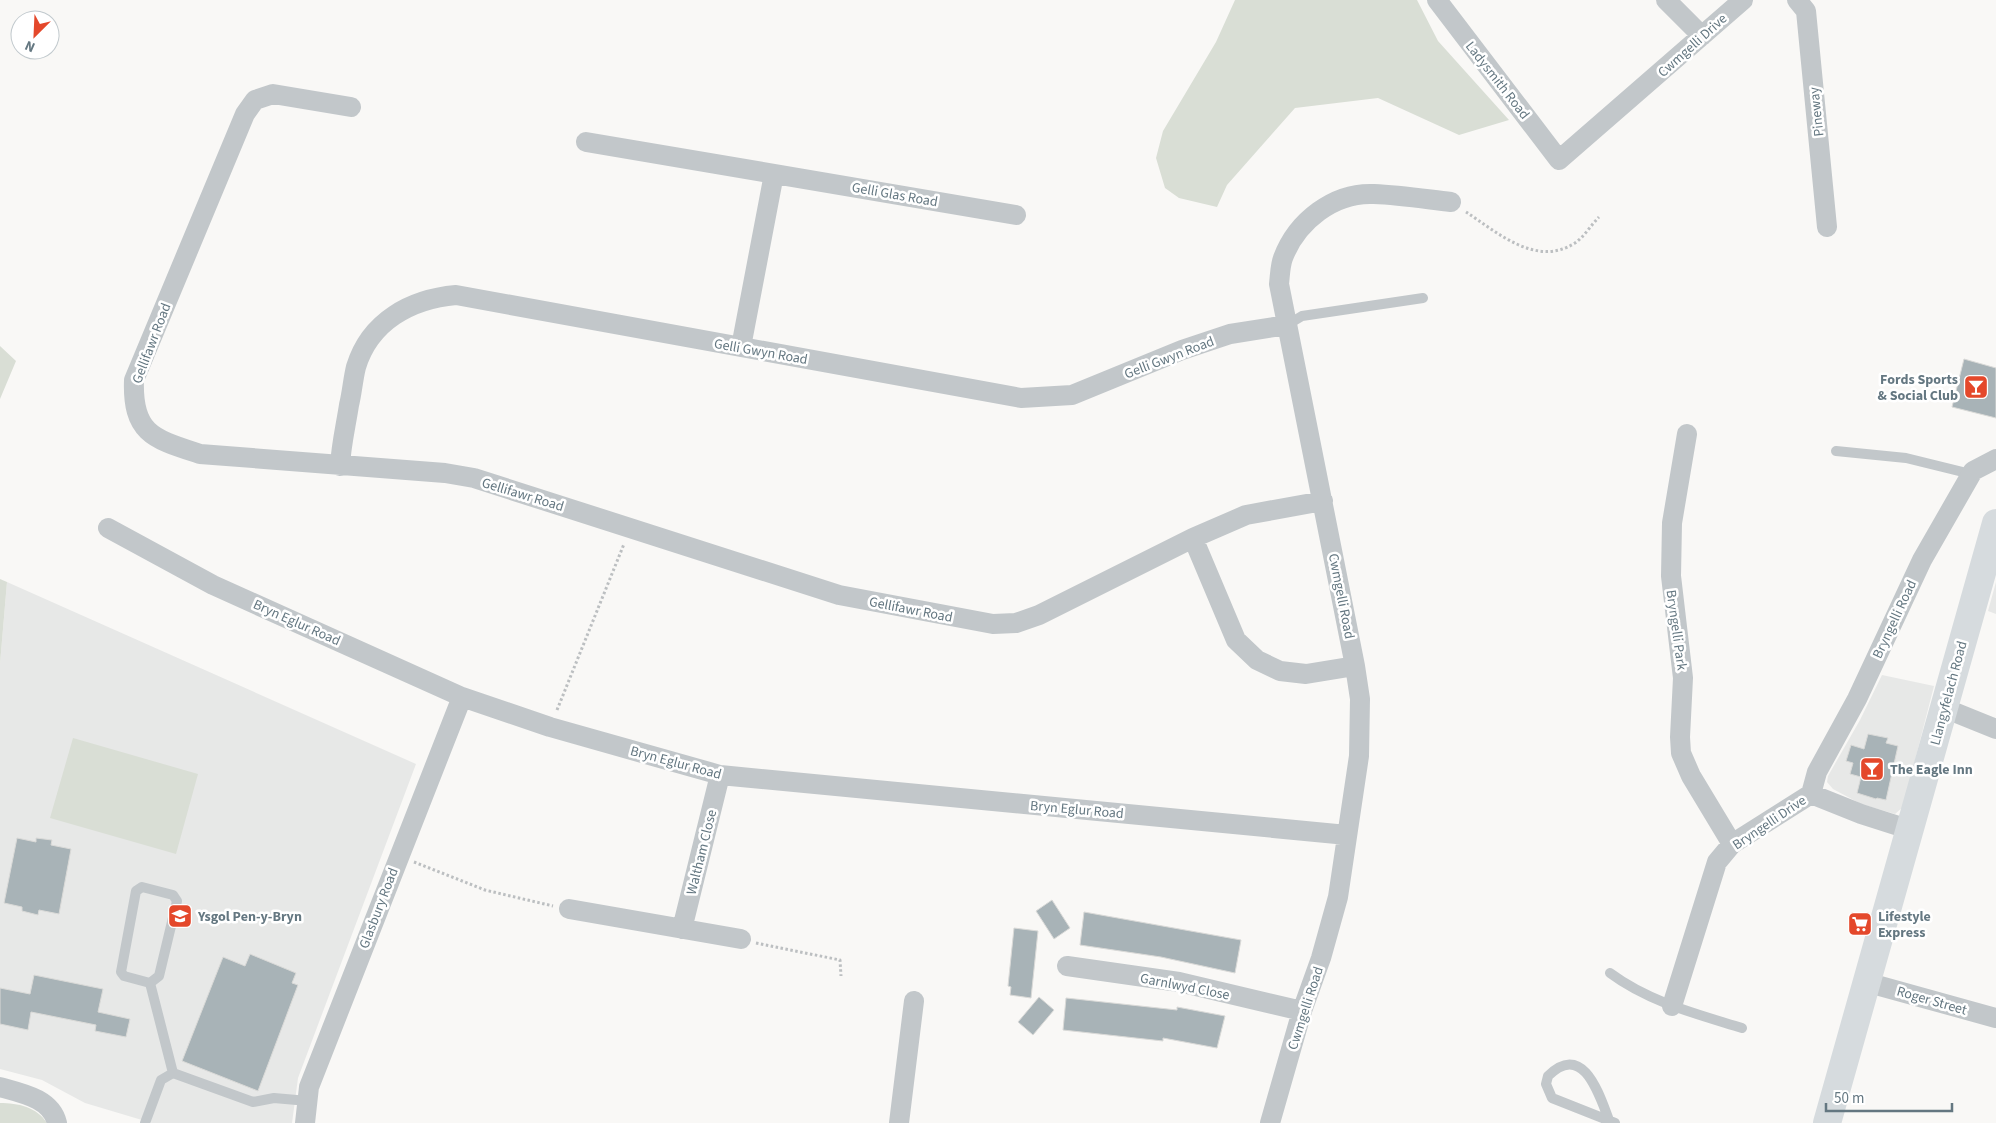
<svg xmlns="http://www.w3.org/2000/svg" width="1996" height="1123" viewBox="0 0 1996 1123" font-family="'Source Sans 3',sans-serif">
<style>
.built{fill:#e7e8e7}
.green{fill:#d9ded5}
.building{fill:#a8b3b7;stroke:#dadad8}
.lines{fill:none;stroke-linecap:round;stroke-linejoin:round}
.path{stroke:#bcbfc1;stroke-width:3;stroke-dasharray:2.5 2.5;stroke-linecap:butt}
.lane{stroke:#c2c7ca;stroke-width:10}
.street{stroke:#c2c7ca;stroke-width:20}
.secondary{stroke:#d6dbde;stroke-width:28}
.labels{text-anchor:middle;stroke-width:5;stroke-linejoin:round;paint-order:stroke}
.street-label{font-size:14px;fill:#647781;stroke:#fff}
.poi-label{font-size:14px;font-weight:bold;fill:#647781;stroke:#fff;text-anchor:start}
</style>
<rect width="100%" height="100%" fill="#f9f8f6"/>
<path class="built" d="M 7,582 L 416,764 L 298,1078 L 292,1123 L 152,1123 L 85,1103 L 42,1080 L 0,1069 L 0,664 Z
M 1996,582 L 1996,614 L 1988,611 Z
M 1882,675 L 1934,686 L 1903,807 L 1895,814 L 1861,804 L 1833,789 L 1827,782 L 1828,776 L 1860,720 Z"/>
<path class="green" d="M 1235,0 L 1417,0 L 1438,41 L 1509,120 L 1459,135 L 1378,98 L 1295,108 L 1227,185 L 1217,207 L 1179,198 L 1165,188 L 1156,158 L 1163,131 L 1216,42 Z
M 0,346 L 16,361 L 0,399 Z
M 0,579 L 7,582 L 0,664 Z
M 73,738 L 198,774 L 176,854 L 50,818 Z
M 0,1103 C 18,1103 37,1107 47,1123 L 0,1123 Z"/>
<path class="building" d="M 1964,359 L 1996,368 L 1996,418 L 1952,407 Z
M 1868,734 L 1888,738 L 1886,743 L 1898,746 L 1886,800 L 1877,798 L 1876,799 L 1857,793 L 1861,777 L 1850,774 L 1853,763 L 1846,761 L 1851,745 L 1864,749 Z
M 17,838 L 36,842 L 36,838 L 52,840 L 51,845 L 71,849 L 59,914 L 39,910 L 38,915 L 22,911 L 22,907 L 4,903 Z
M 1052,900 L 1070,928 L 1054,939 L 1036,911 Z
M 1084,912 L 1241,940 L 1235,973 L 1161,957 L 1080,945 Z
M 1014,928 L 1038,931 L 1031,998 L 1010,995 L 1011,987 L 1008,986 Z
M 250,954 L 296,973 L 292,983 L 298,985 L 258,1091 L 182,1061 L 223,957 L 245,966 Z
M 34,975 L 103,989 L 98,1012 L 130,1019 L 126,1037 L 95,1031 L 96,1025 L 31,1012 L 28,1030 L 0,1024 L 0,988 L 30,994 Z
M 1039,997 L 1054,1010 L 1033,1035 L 1018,1022 Z
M 1066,998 L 1177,1010 L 1177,1007 L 1225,1016 L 1217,1048 L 1163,1038 L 1163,1041 L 1063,1030 Z"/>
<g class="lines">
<path class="path" d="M 1466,212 C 1497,232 1536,268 1575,243 C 1584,237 1591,225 1599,217
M 557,710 L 624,544
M 414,862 L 485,890 L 553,906
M 756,943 L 840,960 L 841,976"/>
<path class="lane" d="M 1287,325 L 1302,316 L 1423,298
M 1836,451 L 1906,458 L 1971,474
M 1610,973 C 1649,1002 1697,1014 1742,1028
M 150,983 L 159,976 L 177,901 L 173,895 L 142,887 L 136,891 L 121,972 L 124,976 L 150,983 L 173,1073
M 1609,1120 C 1599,1094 1583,1041 1548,1076 L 1546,1084 L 1552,1098 L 1615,1123
M 145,1123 L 161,1080 L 173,1073 L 253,1102 L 274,1098 L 308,1101"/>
<path class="street" d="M 1437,0 L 1559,160 L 1743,0
M 1666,0 L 1702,36
M 1797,0 L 1806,11 L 1827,227
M 351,107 L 273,94 L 255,100 L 245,114 L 134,380 C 132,434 154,439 200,454 L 445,473 L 474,478 L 839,595 L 993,624 L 1016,623 L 1039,615 L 1193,538 L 1246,515 L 1323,501
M 586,142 L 1016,215
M 741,347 L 774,174
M 1687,434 L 1672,523 L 1671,576 L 1683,678 L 1680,737 L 1681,753 L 1691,776 L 1732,844
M 340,466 C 341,445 346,425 349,405 C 352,393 353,379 356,367 C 370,321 411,299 456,295 L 1021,398 L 1072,395 L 1182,350 L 1230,334 L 1287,325
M 108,528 L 213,585 L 462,697 L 550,727 L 720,775 L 1347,835
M 1193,538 L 1236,640 L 1257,660 L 1280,671 L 1306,674 L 1355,666
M 1944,708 L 1996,729
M 1811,794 L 1817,772 L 1857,699 L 1922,560 L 1973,471 L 1996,459
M 569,909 L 741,939
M 682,929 L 720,775
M 1067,966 L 1179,982 L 1302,1011
M 1869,983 L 1996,1018
M 1672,1006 L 1717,862 L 1732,844 L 1811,794 L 1861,814 L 1911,830
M 0,1087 C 21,1093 51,1098 57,1123
M 305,1123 L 309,1087 L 462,697
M 899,1123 L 914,1001
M 1270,1123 L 1302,1011 L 1321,958 L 1338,897 L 1359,756 L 1360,699 L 1355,666 L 1279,284 C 1280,276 1280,266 1283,258 C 1297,221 1334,192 1374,194 C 1400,195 1425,199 1451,202"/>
<path class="secondary" d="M 1827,1123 L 1996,523"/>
</g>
<defs>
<symbol id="bar-square" viewBox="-11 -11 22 22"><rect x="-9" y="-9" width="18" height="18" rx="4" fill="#e4482b" stroke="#fff"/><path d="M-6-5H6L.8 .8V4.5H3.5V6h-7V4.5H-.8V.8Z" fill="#fff"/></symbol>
<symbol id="school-square" viewBox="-11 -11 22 22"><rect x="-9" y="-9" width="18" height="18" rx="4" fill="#e4482b" stroke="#fff"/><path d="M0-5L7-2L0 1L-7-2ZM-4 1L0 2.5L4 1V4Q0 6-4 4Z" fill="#fff"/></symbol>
<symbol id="supermarket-square" viewBox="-11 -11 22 22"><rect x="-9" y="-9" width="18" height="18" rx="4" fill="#e4482b" stroke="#fff"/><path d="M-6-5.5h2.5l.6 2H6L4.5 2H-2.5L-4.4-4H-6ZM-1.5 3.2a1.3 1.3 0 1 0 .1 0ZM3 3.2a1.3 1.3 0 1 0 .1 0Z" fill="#fff"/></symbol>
</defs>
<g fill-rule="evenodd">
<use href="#bar-square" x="1962" y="373" width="28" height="28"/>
<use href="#bar-square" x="1858" y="755" width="28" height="28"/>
<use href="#school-square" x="166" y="902" width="28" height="28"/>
<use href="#supermarket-square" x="1846" y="910" width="28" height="28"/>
</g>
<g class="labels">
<g class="street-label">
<text transform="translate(1692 45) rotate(-42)" y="5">Cwmgelli Drive</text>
<text transform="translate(1498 80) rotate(52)" y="5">Ladysmith Road</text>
<text transform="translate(1816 112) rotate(-96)" y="5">Pineway</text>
<text transform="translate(895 194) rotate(10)" y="5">Gelli Glas Road</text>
<text transform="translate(151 343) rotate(-69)" y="5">Gellifawr Road</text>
<text transform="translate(761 351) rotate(10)" y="5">Gelli Gwyn Road</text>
<text transform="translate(1169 357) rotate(-21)" y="5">Gelli Gwyn Road</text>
<text transform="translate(523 494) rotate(17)" y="5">Gellifawr Road</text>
<text transform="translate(1342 596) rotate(79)" y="5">Cwmgelli Road</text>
<text transform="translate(911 609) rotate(11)" y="5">Gellifawr Road</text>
<text transform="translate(1894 619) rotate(-65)" y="5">Bryngelli Road</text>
<text transform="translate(297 622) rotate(24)" y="5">Bryn Eglur Road</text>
<text transform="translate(1677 630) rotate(82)" y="5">Bryngelli Park</text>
<text transform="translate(1948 693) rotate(-75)" y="5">Llangyfelach Road</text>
<text transform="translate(676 762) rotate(15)" y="5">Bryn Eglur Road</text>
<text transform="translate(1077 809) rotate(5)" y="5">Bryn Eglur Road</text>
<text transform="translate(1769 822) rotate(-34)" y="5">Bryngelli Drive</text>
<text transform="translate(701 852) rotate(-76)" y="5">Waltham Close</text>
<text transform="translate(378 908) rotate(-69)" y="5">Glasbury Road</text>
<text transform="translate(1185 986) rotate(11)" y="5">Garnlwyd Close</text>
<text transform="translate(1932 1000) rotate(16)" y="5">Roger Street</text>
<text transform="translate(1305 1008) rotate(-72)" y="5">Cwmgelli Road</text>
</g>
<g class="poi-label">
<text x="1958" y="384" text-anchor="end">Fords Sports<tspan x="1958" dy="16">&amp; Social Club</tspan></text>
<text x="1890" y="774">The Eagle Inn</text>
<text x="198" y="921">Ysgol Pen-y-Bryn</text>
<text x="1878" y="921">Lifestyle<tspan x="1878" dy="16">Express</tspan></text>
</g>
</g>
<g transform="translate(35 35) rotate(204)"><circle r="24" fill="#ffffff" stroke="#c1c9cd"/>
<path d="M0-4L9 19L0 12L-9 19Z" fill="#e4482b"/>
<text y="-8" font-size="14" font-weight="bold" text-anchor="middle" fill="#647781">N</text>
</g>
<path d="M1826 1103v8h126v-8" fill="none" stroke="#647781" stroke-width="2.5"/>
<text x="1834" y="1103" font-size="15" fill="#647781" stroke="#ffffff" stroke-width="4" paint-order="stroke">50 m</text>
</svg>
